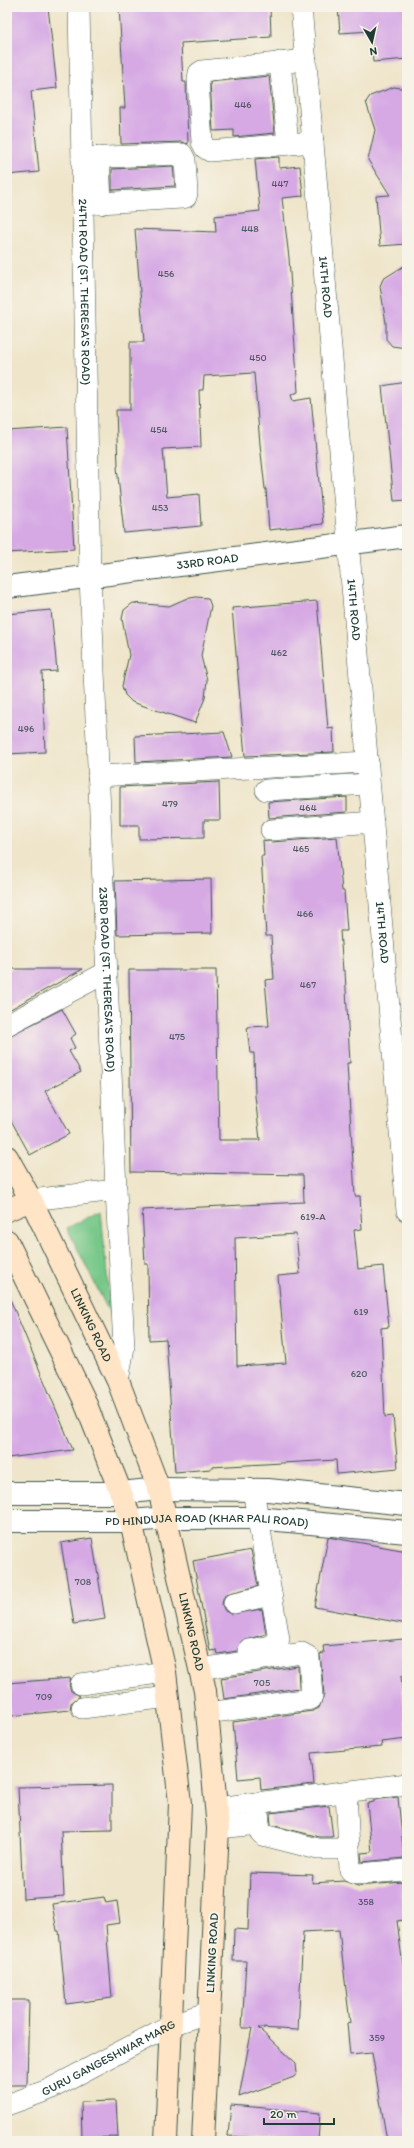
<svg xmlns="http://www.w3.org/2000/svg" width="414" height="2148" viewBox="0 0 414 2148" font-family="Itim,sans-serif">
<style>
.green{fill:#76c788;stroke:#4a825e}
.building{fill:#d6a9e5;fill-rule:evenodd}
.lines{fill:none;stroke-linecap:round;stroke-linejoin:round}
.minor-casing{stroke:#3e564a;stroke-width:22}
.tertiary-casing{stroke:#3e564a;stroke-width:24}
.secondary-casing{stroke:#3e564a;stroke-width:24}
.minor{stroke:#fff;stroke-width:21}
.tertiary{stroke:#fff;stroke-width:22}
.secondary{stroke:#ffe4c6;stroke-width:22}
.labels{text-anchor:middle;stroke-width:4;stroke-linejoin:round;paint-order:stroke}
.number-label{font-size:10px;fill:#4d5860}
.street-label{font-size:12px;fill:#1f3d34;stroke:#f7f3e8}
</style>
<rect width="100%" height="100%" fill="#f7f3e8"/>
<filter id="ink" filterUnits="userSpaceOnUse"><feTurbulence type="fractalNoise" baseFrequency=".025" numOctaves="2"/><feDisplacementMap in="SourceGraphic" scale="8" xChannelSelector="R" yChannelSelector="G"/><feConvolveMatrix kernelMatrix="1 2 1 2 8 2 1 2 1" color-interpolation-filters="sRGB"/></filter>
<filter id="wash" filterUnits="userSpaceOnUse"><feTurbulence type="fractalNoise" baseFrequency=".012" numOctaves="4" result="noise"/><feDisplacementMap in="SourceGraphic" scale="16" xChannelSelector="R" yChannelSelector="G"/><feGaussianBlur stdDeviation="0.9" result="paint"/><feColorMatrix in="noise" values="0 0 0 0 0 0 0 0 0 0 0 0 0 0 0 0 0 1.4 0 .05"/><feComposite in="paint" operator="in"/></filter>
<g filter="url(#wash)">
<rect width="100%" height="100%" fill="#efe5ca"/>
<path class="green" d="M 101,1211 L 111,1316 L 67,1228 Z"/>
<g id="blocks">
<path class="building" d="M 7,7 L 48,7 L 57,88 L 31,91 L 39,172 L 7,175 Z
M 119,7 L 270,7 L 271,37 L 181,43 L 183,82 L 186,82 L 188,144 L 182,142 L 121,144 L 120,108 L 125,108 Z
M 338,7 L 407,7 L 407,59 L 373,62 L 370,31 L 340,33 Z
M 269,76 L 275,133 L 234,137 L 234,130 L 213,131 L 210,82 Z
M 394,87 L 407,89 L 407,244 L 380,246 L 376,196 L 390,195 L 368,160 L 375,130 L 366,102 L 370,96 Z
M 279,157 L 279,168 L 300,166 L 303,196 L 282,198 L 289,258 L 298,392 L 291,395 L 293,401 L 311,398 L 323,524 L 269,530 L 266,489 L 265,489 L 260,444 L 254,373 L 204,376 L 203,390 L 199,390 L 201,447 L 163,449 L 167,497 L 199,494 L 201,526 L 124,533 L 117,467 L 118,466 L 116,410 L 130,410 L 130,342 L 144,342 L 135,229 L 216,232 L 215,216 L 260,211 L 255,159 Z
M 173,166 L 175,186 L 112,190 L 112,169 Z
M 407,264 L 407,348 L 392,346 L 386,339 L 386,323 L 380,286 L 383,279 Z
M 407,382 L 407,500 L 394,501 L 382,386 Z
M 67,427 L 74,549 L 7,553 L 7,431 Z
M 196,597 L 208,598 L 211,606 L 201,656 L 207,680 L 205,698 L 195,723 L 132,702 L 125,695 L 122,686 L 129,655 L 122,619 L 124,610 L 133,603 L 169,606 L 185,599 Z
M 317,601 L 328,729 L 333,728 L 334,752 L 245,756 L 232,608 Z
M 51,610 L 57,671 L 42,672 L 45,752 L 7,754 L 7,614 Z
M 224,732 L 232,757 L 136,762 L 135,736 Z
M 219,782 L 220,820 L 204,820 L 204,838 L 139,839 L 139,825 L 120,825 L 120,787 Z
M 347,797 L 347,812 L 269,818 L 268,802 Z
M 337,837 L 342,891 L 344,891 L 347,931 L 340,931 L 343,971 L 345,971 L 350,1063 L 347,1063 L 355,1196 L 360,1196 L 362,1229 L 354,1230 L 358,1269 L 383,1266 L 389,1327 L 381,1328 L 385,1417 L 393,1416 L 398,1468 L 337,1474 L 336,1460 L 211,1467 L 211,1469 L 175,1472 L 166,1339 L 149,1340 L 148,1264 L 145,1264 L 142,1210 L 304,1202 L 303,1175 L 131,1172 L 129,970 L 216,970 L 219,1140 L 260,1140 L 255,1096 L 254,1053 L 250,1053 L 247,1027 L 269,1026 L 265,980 L 274,979 L 271,936 L 266,936 L 261,856 L 264,856 L 263,840 L 272,842 ZM 296,1234 L 300,1274 L 278,1276 L 286,1363 L 237,1366 L 235,1238 Z
M 211,879 L 212,933 L 117,935 L 115,881 Z
M 7,969 L 83,969 L 7,1011 Z
M 62,1009 L 76,1034 L 70,1038 L 75,1048 L 69,1051 L 81,1072 L 45,1091 L 69,1134 L 30,1155 L 7,1113 L 7,1037 Z
M 7,1292 L 73,1450 L 7,1458 Z
M 328,1537 L 407,1551 L 407,1624 L 315,1607 Z
M 92,1538 L 105,1619 L 74,1624 L 61,1543 Z
M 251,1550 L 258,1586 L 226,1594 L 223,1599 L 222,1605 L 225,1611 L 231,1614 L 262,1609 L 266,1634 L 242,1641 L 237,1651 L 218,1654 L 217,1650 L 210,1651 L 193,1561 Z
M 404,1639 L 407,1675 L 401,1676 L 407,1739 L 381,1742 L 382,1747 L 311,1753 L 314,1784 L 261,1790 L 260,1777 L 238,1779 L 233,1722 L 313,1711 L 319,1708 L 324,1695 L 320,1654 L 324,1653 L 323,1646 Z
M 298,1666 L 299,1688 L 224,1699 L 221,1678 Z
M 71,1678 L 69,1685 L 71,1691 L 80,1696 L 71,1703 L 70,1710 L 10,1716 L 7,1683 Z
M 112,1785 L 112,1830 L 61,1831 L 64,1896 L 23,1899 L 18,1787 Z
M 398,1797 L 404,1858 L 362,1862 L 361,1853 L 372,1852 L 367,1803 L 374,1802 L 374,1800 Z
M 329,1806 L 333,1837 L 320,1837 L 271,1825 L 270,1813 Z
M 250,1873 L 313,1875 L 312,1883 L 344,1881 L 358,1886 L 402,1882 L 404,1920 L 397,1921 L 407,1997 L 407,2141 L 387,2141 L 372,2053 L 350,2055 L 347,2024 L 350,2023 L 339,1930 L 303,1932 L 298,2030 L 258,2028 L 296,2063 L 297,2073 L 294,2077 L 239,2097 L 252,2028 L 242,2028 L 246,1961 L 233,1961 L 234,1929 L 248,1930 Z
M 104,1897 L 106,1903 L 117,1901 L 120,1923 L 106,1925 L 112,1998 L 66,2004 L 59,1931 L 57,1931 L 52,1904 Z
M 7,2000 L 29,2000 L 27,2085 L 7,2085 Z
M 116,2101 L 118,2137 L 82,2138 L 81,2102 Z
M 231,2105 L 320,2113 L 318,2141 L 272,2141 L 271,2139 L 228,2136 Z"/>
</g>
</g>
<g filter="url(#ink)">
<use href="#blocks" fill-opacity="0" stroke="#3e564a" stroke-width="1"/>
<g class="lines">
<defs>
<g id="minor">
<path id="s1" d="M 79,7 L 90,577 L 116,1190 L 124,1347 L 118,1381"/>
<path id="s2" d="M 301,7 L 407,1211"/>
<path d="M 306,60 L 202,71 L 199,73 L 198,79 L 202,142 L 205,148 L 210,151 L 313,142"/>
<path d="M 280,62 L 288,144"/>
<path d="M 99,157 L 101,204"/>
<path d="M 82,158 L 182,154 L 185,160 L 187,193 L 186,197 L 182,198 L 83,204"/>
<path d="M 98,776 L 368,762"/>
<path d="M 266,790 L 369,784"/>
<path d="M 271,830 L 373,822"/>
<path d="M 7,1025 L 107,972"/>
<path d="M 31,1200 L 116,1190"/>
<path d="M 234,1603 L 271,1595"/>
<path d="M 249,1650 C 259,1648 274,1648 279,1639 L 253,1490"/>
<path d="M 200,1669 L 302,1653 L 309,1657 L 312,1696 L 311,1699 L 207,1713"/>
<path d="M 81,1684 L 165,1672"/>
<path d="M 82,1708 L 168,1697"/>
<path d="M 257,1803 L 260,1832 L 263,1835 L 318,1849 L 349,1849 L 346,1792"/>
<path d="M 217,1808 L 407,1784"/>
<path d="M 218,1828 L 259,1824"/>
<path d="M 349,1849 L 350,1870 L 353,1873 L 357,1874 L 407,1870"/>
<path id="s3" d="M 7,2105 L 48,2090 L 171,2025 L 209,2012"/>
</g>
<g id="tertiary">
<path id="s4" d="M 7,587 L 407,536"/>
<path d="M 7,1493 L 121,1493 L 159,1489 L 268,1490 L 407,1504"/>
<path id="s5" d="M 7,1521 L 131,1521 L 167,1518 L 257,1518 L 407,1532"/>
</g>
<g id="secondary">
<path id="s6" d="M 7,1157 L 31,1200 L 118,1381 L 159,1489 L 205,1691 L 218,1828 L 203,2141"/>
<path d="M 7,1210 L 31,1200"/>
<path d="M 7,1241 L 83,1397 L 121,1493 L 131,1521 L 165,1672 L 180,1803 L 166,2141"/>
</g>
</defs>
<use href="#minor" class="minor-casing"/>
<use href="#tertiary" class="tertiary-casing"/>
<use href="#secondary" class="secondary-casing"/>
<use href="#minor" class="minor"/>
<use href="#tertiary" class="tertiary"/>
<use href="#secondary" class="secondary"/>
</g>
</g>
<g class="labels">
<g class="number-label">
<text x="243" y="108">446</text>
<text x="280" y="187">447</text>
<text x="250" y="232">448</text>
<text x="166" y="277">456</text>
<text x="258" y="361">450</text>
<text x="159" y="433">454</text>
<text x="160" y="511">453</text>
<text x="279" y="656">462</text>
<text x="26" y="732">496</text>
<text x="170" y="807">479</text>
<text x="308" y="811">464</text>
<text x="301" y="852">465</text>
<text x="305" y="917">466</text>
<text x="308" y="988">467</text>
<text x="177" y="1040">475</text>
<text x="313" y="1220">619-A</text>
<text x="361" y="1315">619</text>
<text x="359" y="1377">620</text>
<text x="83" y="1585">708</text>
<text x="262" y="1686">705</text>
<text x="44" y="1700">709</text>
<text x="366" y="1905">358</text>
<text x="377" y="2041">359</text>
</g>
<g class="street-label">
<text dy="4" stroke="none"><textPath href="#s2" startOffset="281">14TH ROAD</textPath></text>
<text dy="4" stroke="none"><textPath href="#s1" startOffset="285">24TH ROAD (ST. THERESA'S ROAD)</textPath></text>
<text dy="4" stroke="none"><textPath href="#s4" startOffset="202">33RD ROAD</textPath></text>
<text dy="4" stroke="none"><textPath href="#s2" startOffset="605">14TH ROAD</textPath></text>
<text dy="4" stroke="none"><textPath href="#s2" startOffset="929">14TH ROAD</textPath></text>
<text dy="4" stroke="none"><textPath href="#s1" startOffset="973">23RD ROAD (ST. THERESA'S ROAD)</textPath></text>
<text dy="4" stroke="none"><textPath href="#s6" startOffset="188">LINKING ROAD</textPath></text>
<text dy="4" stroke="none"><textPath href="#s5" startOffset="200">PD HINDUJA ROAD (KHAR PALI ROAD)</textPath></text>
<text dy="4" stroke="none"><textPath href="#s6" startOffset="512">LINKING ROAD</textPath></text>
<text transform="translate(212 1953) rotate(-87)" y="4">LINKING ROAD</text>
<text dy="4" stroke="none"><textPath href="#s3" startOffset="112">GURU GANGESHWAR MARG</textPath></text>
</g>
</g>
<rect width="414" height="2148" fill="none" stroke="#f7f3e8" stroke-width="24"/>
<g transform="translate(372 42) rotate(171)" stroke="#f7f3e8" stroke-width="3" paint-order="stroke">
<path d="M0-3L7 15L0 10L-7 15Z" fill="#1f3d34"/>
<text y="-6" font-size="11" font-weight="bold" text-anchor="middle" fill="#1f3d34">N</text>
</g>
<path d="M264 2118v6h70v-6" fill="none" stroke="#1f3d34" stroke-width="2"/>
<text x="270" y="2118" font-size="12" fill="#1f3d34" stroke="#f7f3e8" stroke-width="3" paint-order="stroke">20 m</text>
</svg>
